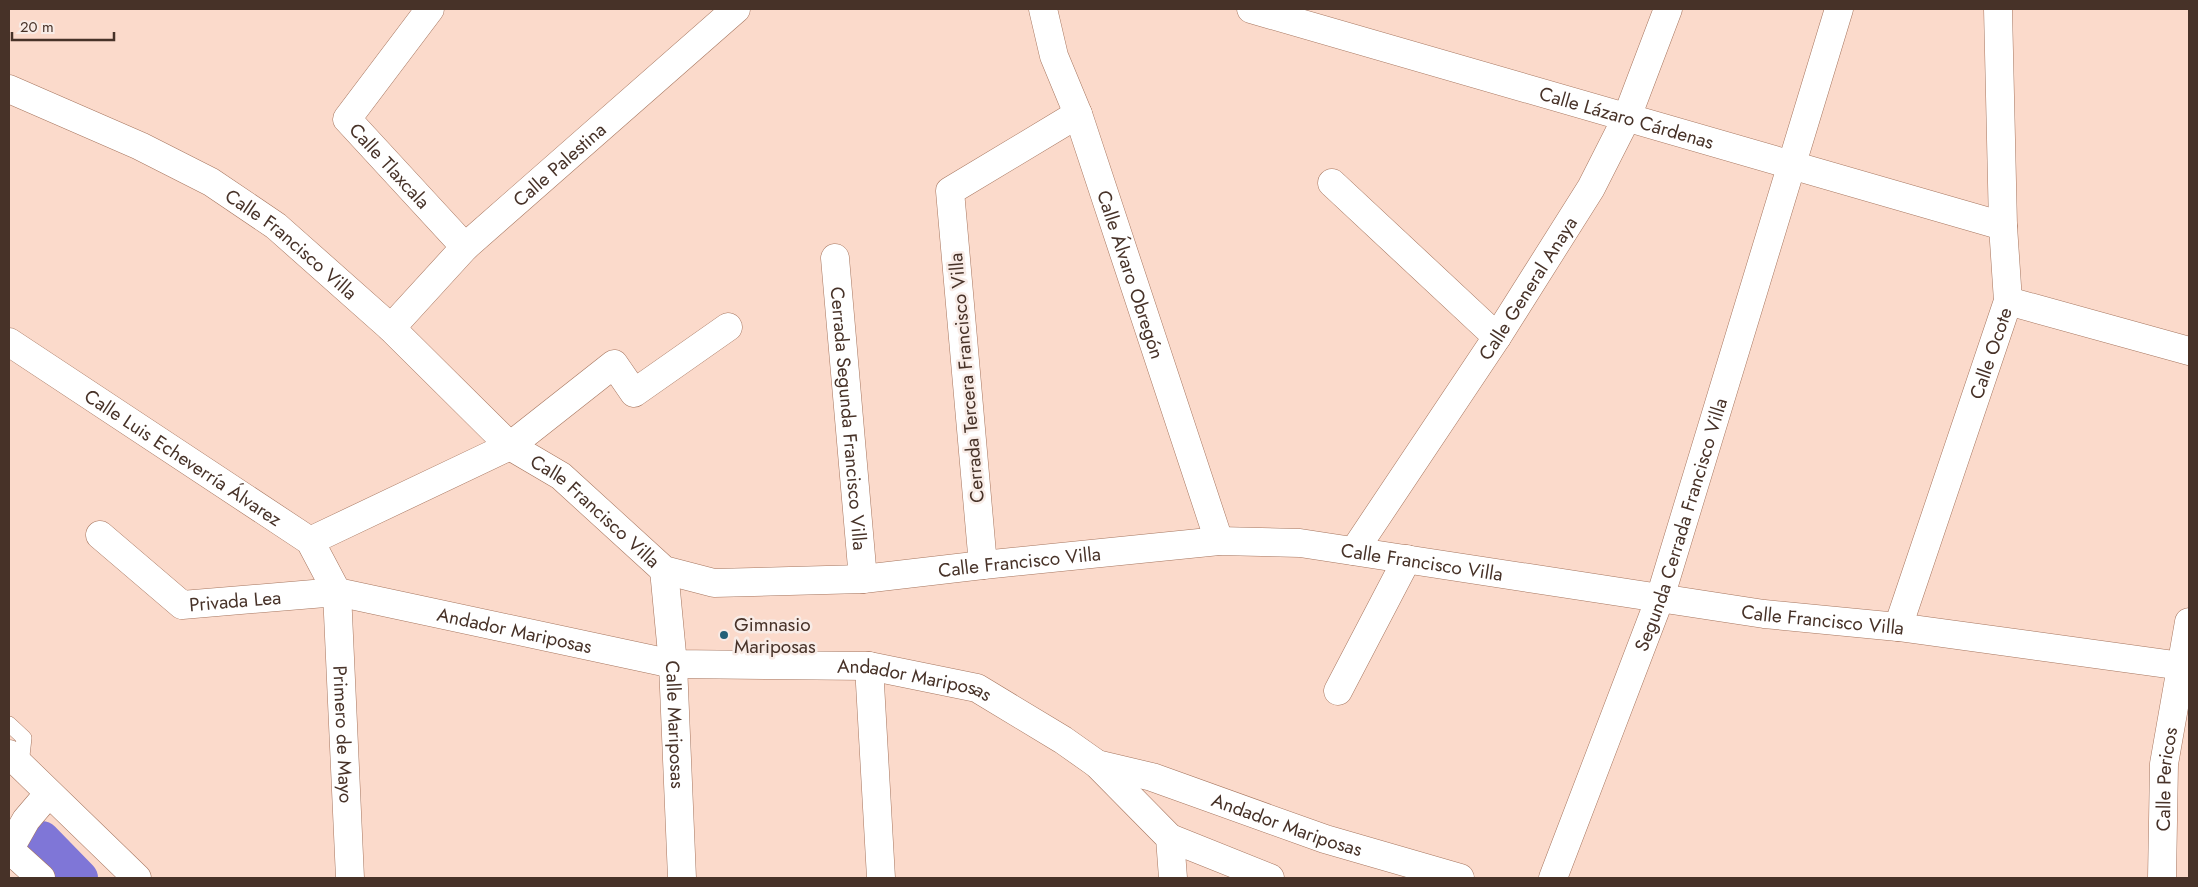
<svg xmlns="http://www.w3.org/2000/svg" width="2198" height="887" viewBox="0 0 2198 887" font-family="Jost,sans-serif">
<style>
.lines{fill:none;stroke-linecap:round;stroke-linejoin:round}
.canal{stroke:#7f76d7;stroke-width:36}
.service-casing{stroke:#a6755e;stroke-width:16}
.minor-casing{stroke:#a6755e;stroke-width:29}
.tertiary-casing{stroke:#a6755e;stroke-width:29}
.service{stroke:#fff;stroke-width:15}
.minor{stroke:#fff;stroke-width:28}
.tertiary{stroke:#fff;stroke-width:28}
.poi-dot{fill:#236077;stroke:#f8ece7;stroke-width:2}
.labels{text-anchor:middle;stroke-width:5;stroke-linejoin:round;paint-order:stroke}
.street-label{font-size:19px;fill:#473228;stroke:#f8ece7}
.poi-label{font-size:19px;fill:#473228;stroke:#f8ece7;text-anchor:start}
</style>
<rect width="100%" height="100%" fill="#fbdacb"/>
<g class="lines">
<path class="canal" d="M 42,839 L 80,878"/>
<defs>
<path id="service" d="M 9,724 L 24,738 L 21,765"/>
<g id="minor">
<path id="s1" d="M 430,9 L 347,119 L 465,247"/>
<path id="s2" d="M 1043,9 L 1054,56 L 1078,114 L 1219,541"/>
<path id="s3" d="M 1251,9 L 2003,226"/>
<path id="s4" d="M 9,89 L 140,146 L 211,182 L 276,226 L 391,328 L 510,446 L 561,476 L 664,570 L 714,583 L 863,579 L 983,565 L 1219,541 L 1300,543 L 1764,614 L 1898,627 L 2189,667"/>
<path d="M 1332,183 L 1497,337"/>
<path id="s5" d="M 835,258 L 863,579"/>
<path d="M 2008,301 L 2189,351"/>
<path id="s6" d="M 391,328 L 465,247 L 736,9"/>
<path id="s7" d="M 9,342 L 310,541 L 337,592 L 350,878"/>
<path id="s8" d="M 100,535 L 182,605 L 337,592 L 673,664 L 869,666 L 977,688 L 1063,740 L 1097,764 L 1152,777 L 1325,839 L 1460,878"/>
<path d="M 310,541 L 510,446 L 614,364 L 634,393 L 728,327"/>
<path id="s9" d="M 1354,551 L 1497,337 L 1591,188 L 1627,117 L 1668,9"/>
<path d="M 983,565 L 950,191 L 1078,114"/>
<path id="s10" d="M 664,570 L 673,664 L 682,878"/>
<path id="s11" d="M 1898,627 L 2008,301 L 2003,226 L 1998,9"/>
<path d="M 869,666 L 881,878"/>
<path d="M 1338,691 L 1407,559"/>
<path d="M 1097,764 L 1170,838 L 1173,878"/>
<path d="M 1170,838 L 1270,878"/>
<path id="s12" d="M 1553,878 L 1660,598 L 1839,9"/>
<path id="s13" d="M 2162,878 L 2164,764 L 2189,622"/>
</g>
<path id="tertiary" d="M 9,754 L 137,878
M 9,849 L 41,878
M 9,850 L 26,820 L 49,793"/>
</defs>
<use href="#service" class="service-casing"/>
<use href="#minor" class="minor-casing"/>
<use href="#tertiary" class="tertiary-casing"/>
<use href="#service" class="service"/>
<use href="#minor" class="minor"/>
<use href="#tertiary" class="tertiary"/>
</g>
<circle class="poi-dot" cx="724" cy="635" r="5"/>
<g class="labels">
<g class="street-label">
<text dy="7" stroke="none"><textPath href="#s3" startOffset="391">Calle Lázaro Cárdenas</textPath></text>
<text dy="7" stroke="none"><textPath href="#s6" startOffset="235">Calle Palestina</textPath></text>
<text dy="7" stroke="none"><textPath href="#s1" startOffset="201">Calle Tlaxcala</textPath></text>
<text dy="7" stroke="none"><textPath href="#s4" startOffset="324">Calle Francisco Villa</textPath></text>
<text dy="7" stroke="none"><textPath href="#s2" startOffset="280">Calle Álvaro Obregón</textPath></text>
<text dy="7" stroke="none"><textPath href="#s9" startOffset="315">Calle General Anaya</textPath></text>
<text dy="7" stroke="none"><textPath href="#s11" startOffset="289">Calle Ocote</textPath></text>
<text transform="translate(966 378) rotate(-95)" y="7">Cerrada Tercera Francisco Villa</text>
<text dy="7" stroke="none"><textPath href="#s5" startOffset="161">Cerrada Segunda Francisco Villa</textPath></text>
<text dy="7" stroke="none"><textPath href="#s7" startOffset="209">Calle Luis Echeverría Álvarez</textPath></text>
<text dy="7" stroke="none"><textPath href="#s4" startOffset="730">Calle Francisco Villa</textPath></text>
<text dy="7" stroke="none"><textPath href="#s12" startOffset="376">Segunda Cerrada Francisco Villa</textPath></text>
<text dy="7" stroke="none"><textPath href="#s4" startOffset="1179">Calle Francisco Villa</textPath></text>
<text dy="7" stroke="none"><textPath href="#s4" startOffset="1584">Calle Francisco Villa</textPath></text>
<text dy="7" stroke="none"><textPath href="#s8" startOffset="161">Privada Lea</textPath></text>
<text dy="7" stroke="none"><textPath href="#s4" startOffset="1989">Calle Francisco Villa</textPath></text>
<text dy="7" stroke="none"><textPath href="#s8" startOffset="445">Andador Mariposas</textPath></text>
<text dy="7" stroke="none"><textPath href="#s8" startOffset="850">Andador Mariposas</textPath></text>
<text dy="7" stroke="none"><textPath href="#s10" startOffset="155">Calle Mariposas</textPath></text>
<text dy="7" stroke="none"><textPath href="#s7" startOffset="561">Primero de Mayo</textPath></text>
<text dy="7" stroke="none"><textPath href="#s13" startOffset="99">Calle Pericos</textPath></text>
<text dy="7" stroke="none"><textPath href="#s8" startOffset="1255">Andador Mariposas</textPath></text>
</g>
<g class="poi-label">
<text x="734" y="631">Gimnasio<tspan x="734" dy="22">Mariposas</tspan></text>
</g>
</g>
<rect width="2198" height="887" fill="none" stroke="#473228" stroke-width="20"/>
<path d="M12 32v8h102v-8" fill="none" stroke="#473228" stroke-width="2.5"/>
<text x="20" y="32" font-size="15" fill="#473228" stroke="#f8ece7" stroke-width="4" paint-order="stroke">20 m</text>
</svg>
